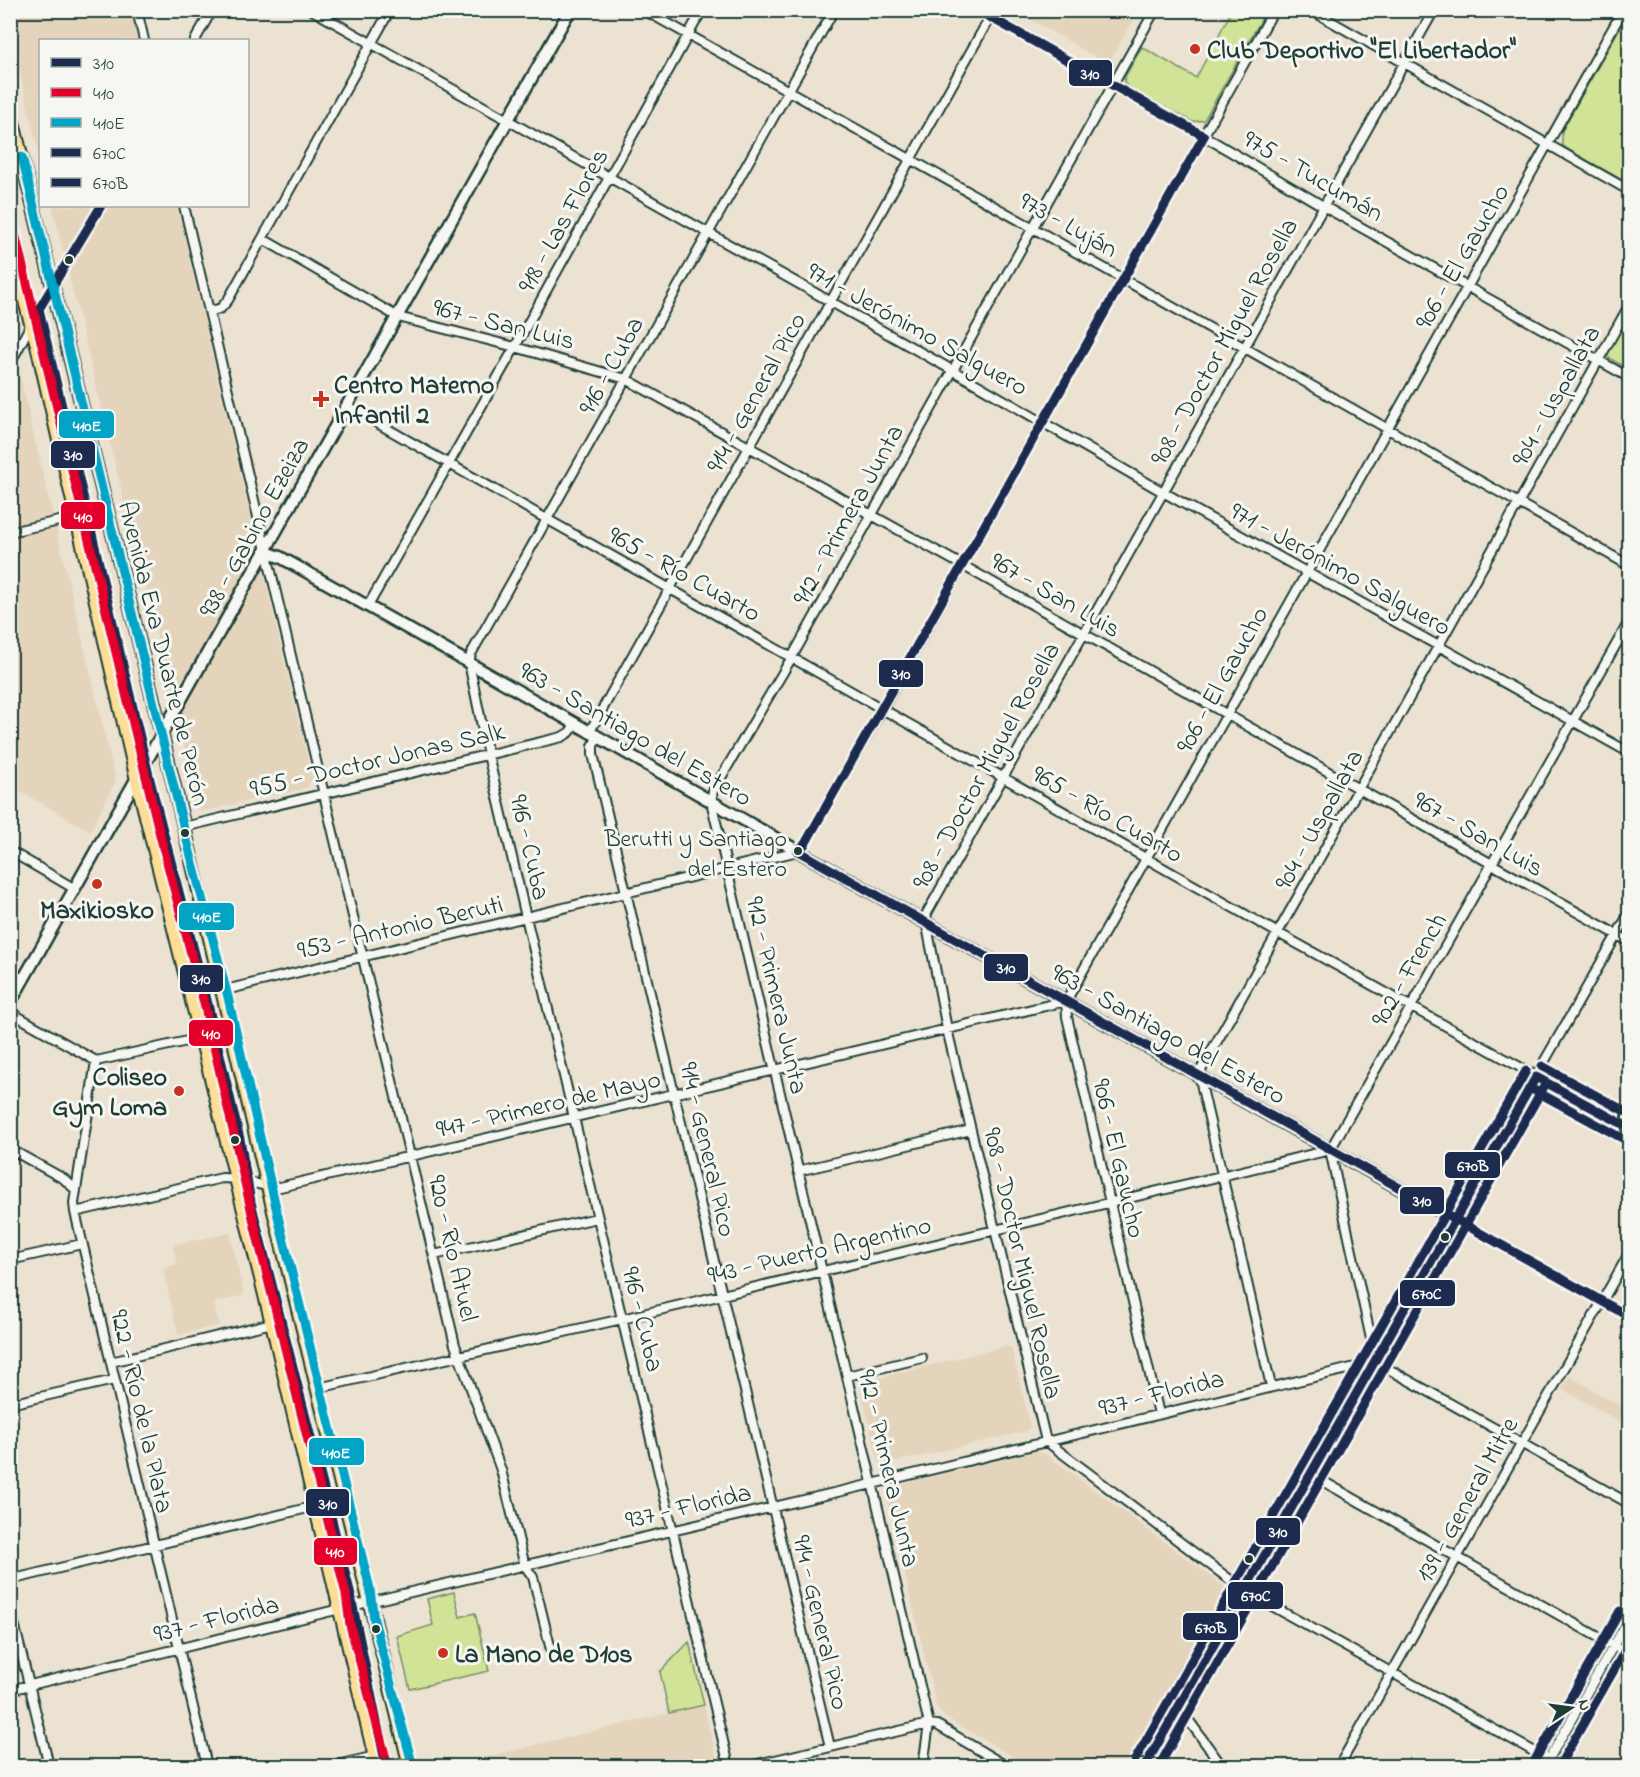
<svg xmlns="http://www.w3.org/2000/svg" width="1640" height="1777" viewBox="0 0 1640 1777" font-family="'Indie Flower',sans-serif">
<style>
.built{fill:#e4d4bc}
.green{fill:#d0e397;stroke:#789066;stroke-width:1.5}
.lines{fill:none;stroke-linecap:round;stroke-linejoin:round}
.street-casing{stroke:#1f3d34;stroke-width:12}
.secondary-casing{stroke:#1f3d34;stroke-width:15}
.primary-casing{stroke:#1f3d34;stroke-width:16}
.street{stroke:#f6f6f2;stroke-width:8}
.secondary{stroke:#f6f6f2;stroke-width:10}
.primary{stroke:#fcde96;stroke-width:12}
.bus-1-casing{stroke:#f6f6f2;stroke-width:14}
.bus-2-casing{stroke:#f6f6f2;stroke-width:14}
.bus-3-casing{stroke:#f6f6f2;stroke-width:14}
.bus-4-casing{stroke:#f6f6f2;stroke-width:14}
.bus-5-casing{stroke:#f6f6f2;stroke-width:14}
.bus-1{stroke:#1d2b4f;stroke-width:9}
.bus-2{stroke:#e4002b;stroke-width:9}
.bus-3{stroke:#02a4c6;stroke-width:9}
.bus-4{stroke:#1d2b4f;stroke-width:9}
.bus-5{stroke:#1d2b4f;stroke-width:9}
.poi-dot{fill:#c8321e;stroke:#f6f6f2;stroke-width:2}
.bus-dot{fill:#1f3d34;stroke:#f6f6f2;stroke-width:2}
.labels{text-anchor:middle;stroke-width:6;stroke-linejoin:round;paint-order:stroke}
.bus-label{font-size:24px;fill:#1f3d34;stroke:#f6f6f2;text-anchor:end}
.poi-label{font-size:26px;font-weight:bold;fill:#1f3d34;stroke:#f6f6f2;text-anchor:start}
.street-label{font-size:26px;fill:#1f3d34;stroke:#f6f6f2}
.line-badge{stroke:#f6f6f2;stroke-width:2}
.badge-label{font-size:16px;text-anchor:middle;font-weight:bold;fill:#fff}
</style>
<rect width="100%" height="100%" fill="#ece2d2"/>
<filter id="ink" filterUnits="userSpaceOnUse"><feTurbulence type="fractalNoise" baseFrequency=".0167" numOctaves="2"/><feDisplacementMap in="SourceGraphic" scale="12" xChannelSelector="R" yChannelSelector="G"/><feConvolveMatrix kernelMatrix="1 2 1 2 8 2 1 2 1" color-interpolation-filters="sRGB"/></filter>
<g filter="url(#ink)">
<path class="built" d="M 10,11 L 131,11 L 138,40 L 40,40 L 40,158 L 11,36 Z
M 1016,11 L 1139,11 L 1108,64 Z
M 52,206 L 177,206 L 312,778 L 307,788 L 200,812 Z
M 10,334 L 116,781 L 90,831 L 11,786 Z
M 230,1233 L 244,1295 L 214,1303 L 219,1325 L 178,1335 L 163,1268 L 177,1264 L 173,1245 Z
M 1007,1346 L 1012,1349 L 1030,1426 L 1027,1431 L 883,1465 L 879,1463 L 860,1386 L 863,1382 Z
M 1569,1376 L 1626,1409 L 1619,1421 L 1562,1389 Z
M 1036,1451 L 1047,1455 L 1225,1587 L 1225,1593 L 1125,1766 L 1029,1766 L 945,1717 L 937,1708 L 885,1491 L 889,1487 Z
M 704,1705 L 718,1766 L 449,1766 L 565,1738 Z"/>
<path class="green" d="M 1232,10 L 1266,11 L 1204,120 L 1193,122 L 1129,88 L 1124,82 L 1125,77 L 1142,47 L 1196,78 Z
M 1629,12 L 1629,184 L 1562,146 L 1562,131 Z
M 1627,319 L 1629,320 L 1629,370 L 1606,356 Z
M 454,1592 L 460,1617 L 475,1613 L 489,1671 L 410,1689 L 397,1636 L 433,1625 L 427,1599 Z
M 689,1642 L 704,1705 L 669,1713 L 660,1672 Z"/>
<g class="lines">
<defs>
<path id="street" d="M 137,10 L 144,40
M 312,10 L 952,370 L 1163,492 L 1630,753
M 644,10 L 1033,228 L 1630,566
M 976,10 L 1204,136 L 1323,206 L 1630,378
M 1311,10 L 1630,191
M 1434,10 L 927,913 L 926,921 L 947,1029 L 971,1130 L 1046,1441 L 1245,1591 L 1560,1766
M 195,40 L 212,10
M 184,206 L 455,1345 L 501,1470 L 525,1566 L 533,1577 L 551,1650
M 263,239 L 398,317 L 515,347 L 626,379 L 962,565 L 1630,942
M 210,312 L 221,308 L 228,300 L 390,10
M 10,364 L 39,309 L 53,287 L 101,206
M 347,406 L 1278,933 L 1630,1128
M 10,532 L 77,517
M 368,606 L 515,347 L 702,10
M 589,733 L 994,10
M 597,737 L 593,746 L 593,754 L 830,1747
M 184,827 L 562,737 L 570,732 L 575,724
M 10,851 L 75,889
M 1630,912 L 1454,1219 L 1630,1317
M 10,972 L 24,980
M 221,991 L 798,851 L 805,844 L 883,708 L 1274,10
M 10,1012 L 96,1061 L 201,1038
M 96,1061 L 74,1203 L 75,1212 L 207,1766
M 10,1149 L 64,1179 L 76,1190
M 798,1171 L 971,1130
M 75,1212 L 222,1178 C 243,1178 260,1187 280,1187 L 1066,1001
M 434,1255 L 597,1218
M 10,1260 L 82,1244
M 111,1362 L 272,1323
M 1376,1362 L 1330,1150 L 1630,620
M 1376,1362 L 1630,1504
M 847,1376 L 922,1358
M 1271,1386 L 1202,1088 L 1200,1077 L 1202,1068 L 1630,304
M 318,1388 L 622,1319 L 1330,1150
M 10,1404 L 114,1380
M 1159,1414 L 1067,1017 L 1066,1001 L 1623,10
M 1312,1475 L 1630,1655
M 10,1580 L 316,1506
M 10,1607 L 49,1766
M 10,1690 L 360,1604 L 872,1484 L 1376,1362
M 1178,1709 L 1190,1722 L 1222,1766
M 334,1766 L 375,1756
M 729,1766 L 526,917 L 488,755 L 469,663 L 471,654 L 834,10
M 749,1766 L 929,1724 L 937,1725 L 1006,1766
M 923,1766 L 929,1724 L 711,801 L 713,791 L 792,657 L 1155,10
M 1339,1766 L 1630,1252
M 1545,1766 L 1630,1617"/>
<path id="secondary" d="M 266,552 L 280,557 L 469,663 L 798,851 L 1454,1219 L 1312,1475 L 1145,1766
M 10,1003 L 570,10"/>
<path id="primary" d="M 10,110 L 184,827 L 268,1187 L 410,1766
M 10,247 L 37,345 L 137,780 L 272,1323 L 377,1766"/>
</defs>
<use href="#street" class="street-casing"/>
<use href="#secondary" class="secondary-casing"/>
<use href="#primary" class="primary-casing"/>
<use href="#street" class="street"/>
<use href="#secondary" class="secondary"/>
<use href="#primary" class="primary"/>
<defs>
<path id="bus-1" d="M 977,10 L 1204,136
M 101,206 L 39,309 L 151,784 L 207,1000 L 240,1139 L 251,1202 L 349,1587 L 386,1766
M 798,851 L 1630,1317
M 798,851 L 805,844 L 1204,136
M 1145,1766 L 1536,1077 L 1630,1128"/>
<path id="bus-2" d="M 10,213 L 161,839 L 204,1003 L 256,1231 L 346,1594 L 350,1625 L 388,1766"/>
<path id="bus-3" d="M 22,157 L 185,833 L 228,997 L 280,1225 L 370,1589 L 374,1620 L 412,1763"/>
<path id="bus-4" d="M 1530,1088 L 1624,1139
M 1159,1766 L 1546,1083
M 1559,1766 L 1630,1642"/>
<path id="bus-5" d="M 1542,1066 L 1630,1114
M 1135,1760 L 1526,1071
M 1535,1760 L 1620,1611"/>
</defs>
<use href="#bus-1" class="bus-1-casing"/>
<use href="#bus-2" class="bus-2-casing"/>
<use href="#bus-3" class="bus-3-casing"/>
<use href="#bus-4" class="bus-4-casing"/>
<use href="#bus-5" class="bus-5-casing"/>
<use href="#bus-1" class="bus-1"/>
<use href="#bus-2" class="bus-2"/>
<use href="#bus-3" class="bus-3"/>
<use href="#bus-4" class="bus-4"/>
<use href="#bus-5" class="bus-5"/>
</g>
</g>
<g class="poi-dot">
<circle cx="1195" cy="49" r="6"/>
<path d="M318 390h6v6h6v6h-6v6h-6v-6h-6v-6h6z"/>
<circle cx="97" cy="884" r="6"/>
<circle cx="179" cy="1091" r="6"/>
<circle cx="443" cy="1653" r="6"/>
</g>
<g class="bus-dot">
<circle cx="69" cy="260" r="5"/>
<circle cx="185" cy="833" r="5"/>
<circle cx="798" cy="851" r="5"/>
<circle cx="235" cy="1140" r="5"/>
<circle cx="1445" cy="1237" r="5"/>
<circle cx="1249" cy="1559" r="5"/>
<circle cx="376" cy="1629" r="5"/>
</g>
<g class="labels">
<g class="bus-label">
<text x="787" y="846">Berutti y Santiago<tspan x="787" dy="30">del Estero</tspan></text>
</g>
<g class="poi-label">
<text x="1207" y="58">Club Deportivo "El Libertador"</text>
<text x="334" y="393">Centro Materno<tspan x="334" dy="30">Infantil 2</tspan></text>
<text x="97" y="918" text-anchor="middle">Maxikiosko</text>
<text x="167" y="1085" text-anchor="end">Coliseo<tspan x="167" dy="30">Gym Loma</tspan></text>
<text x="455" y="1662">La Mano de D10s</text>
</g>
<g class="street-label">
<text transform="translate(1314 175) rotate(30)" y="9">975 - Tucumán</text>
<text transform="translate(562 220) rotate(-61)" y="9">918 - Las Flores</text>
<text transform="translate(1069 224) rotate(29)" y="9">973 - Luján</text>
<text transform="translate(1461 256) rotate(-60)" y="9">906 - El Gaucho</text>
<text transform="translate(504 323) rotate(14)" y="9">967 - San Luis</text>
<text transform="translate(918 328) rotate(29)" y="9">971 - Jerónimo Salguero</text>
<text transform="translate(1223 341) rotate(-61)" y="9">908 - Doctor Miguel Rosella</text>
<text transform="translate(610 365) rotate(-61)" y="9">916 - Cuba</text>
<text transform="translate(755 392) rotate(-61)" y="9">914 - General Pico</text>
<text transform="translate(1555 395) rotate(-61)" y="9">904 - Uspallata</text>
<text transform="translate(847 514) rotate(-61)" y="9">912 - Primera Junta</text>
<text transform="translate(253 527) rotate(-61)" y="9">938 - Gabino Ezeiza</text>
<text transform="translate(1341 568) rotate(29)" y="9">971 - Jerónimo Salguero</text>
<text transform="translate(685 573) rotate(29)" y="9">965 - Río Cuarto</text>
<text transform="translate(1056 594) rotate(30)" y="9">967 - San Luis</text>
<text transform="translate(165 653) rotate(76)" y="9">Avenida Eva Duarte de Perón</text>
<text transform="translate(1221 679) rotate(-61)" y="9">906 - El Gaucho</text>
<text transform="translate(636 733) rotate(30)" y="9">963 - Santiago del Estero</text>
<text transform="translate(377 759) rotate(-13)" y="9">955 - Doctor Jonas Salk</text>
<text transform="translate(985 765) rotate(-61)" y="9">908 - Doctor Miguel Rosella</text>
<text transform="translate(1108 813) rotate(30)" y="9">965 - Río Cuarto</text>
<text transform="translate(1318 819) rotate(-61)" y="9">904 - Uspallata</text>
<text transform="translate(1479 833) rotate(30)" y="9">967 - San Luis</text>
<text transform="translate(531 847) rotate(77)" y="9">916 - Cuba</text>
<text transform="translate(400 926) rotate(-13)" y="9">953 - Antonio Beruti</text>
<text transform="translate(1408 969) rotate(-60)" y="9">902 - French</text>
<text transform="translate(778 995) rotate(77)" y="9">912 - Primera Junta</text>
<text transform="translate(1169 1033) rotate(29)" y="9">963 - Santiago del Estero</text>
<text transform="translate(548 1103) rotate(-13)" y="9">947 - Primero de Mayo</text>
<text transform="translate(709 1149) rotate(77)" y="9">914 - General Pico</text>
<text transform="translate(1120 1158) rotate(77)" y="9">906 - El Gaucho</text>
<text transform="translate(454 1248) rotate(77)" y="9">920 - Río Atuel</text>
<text transform="translate(819 1249) rotate(-13)" y="9">943 - Puerto Argentino</text>
<text transform="translate(1024 1263) rotate(77)" y="9">908 - Doctor Miguel Rosella</text>
<text transform="translate(644 1319) rotate(76)" y="9">916 - Cuba</text>
<text transform="translate(1161 1392) rotate(-14)" y="9">937 - Florida</text>
<text transform="translate(143 1411) rotate(77)" y="9">922 - Río de la Plata</text>
<text transform="translate(890 1468) rotate(77)" y="9">912 - Primera Junta</text>
<text transform="translate(1466 1499) rotate(-61)" y="9">139 - General Mitre</text>
<text transform="translate(688 1505) rotate(-13)" y="9">937 - Florida</text>
<text transform="translate(216 1618) rotate(-14)" y="9">937 - Florida</text>
<text transform="translate(822 1622) rotate(77)" y="9">914 - General Pico</text>
</g>
</g>
<g class="line-badge">
<rect x="1068" y="59" width="45" height="28" rx="6" fill="#1d2b4f"/>
<rect x="58" y="410" width="57" height="29" rx="6" fill="#02a4c6"/>
<rect x="50" y="440" width="46" height="29" rx="6" fill="#1d2b4f"/>
<rect x="60" y="501" width="46" height="29" rx="6" fill="#e4002b"/>
<rect x="878" y="659" width="46" height="29" rx="6" fill="#1d2b4f"/>
<rect x="178" y="902" width="57" height="29" rx="6" fill="#02a4c6"/>
<rect x="983" y="953" width="46" height="29" rx="6" fill="#1d2b4f"/>
<rect x="179" y="964" width="45" height="29" rx="6" fill="#1d2b4f"/>
<rect x="188" y="1019" width="46" height="28" rx="6" fill="#e4002b"/>
<rect x="1444" y="1151" width="57" height="28" rx="6" fill="#1d2b4f"/>
<rect x="1399" y="1186" width="46" height="29" rx="6" fill="#1d2b4f"/>
<rect x="1399" y="1279" width="57" height="28" rx="6" fill="#1d2b4f"/>
<rect x="308" y="1437" width="57" height="29" rx="6" fill="#02a4c6"/>
<rect x="305" y="1488" width="45" height="29" rx="6" fill="#1d2b4f"/>
<rect x="1255" y="1517" width="46" height="29" rx="6" fill="#1d2b4f"/>
<rect x="313" y="1537" width="45" height="29" rx="6" fill="#e4002b"/>
<rect x="1227" y="1581" width="57" height="29" rx="6" fill="#1d2b4f"/>
<rect x="1182" y="1612" width="57" height="29" rx="6" fill="#1d2b4f"/>
</g>
<g class="badge-label">
<text x="1090" y="79">310</text>
<text x="87" y="431">410E</text>
<text x="73" y="460">310</text>
<text x="83" y="522">410</text>
<text x="901" y="679">310</text>
<text x="207" y="922">410E</text>
<text x="1006" y="973">310</text>
<text x="201" y="984">310</text>
<text x="211" y="1039">410</text>
<text x="1473" y="1171">670B</text>
<text x="1422" y="1206">310</text>
<text x="1427" y="1299">670C</text>
<text x="336" y="1458">410E</text>
<text x="328" y="1509">310</text>
<text x="1278" y="1537">310</text>
<text x="335" y="1557">410</text>
<text x="1256" y="1601">670C</text>
<text x="1211" y="1633">670B</text>
</g>
<rect width="1640" height="1777" fill="none" stroke="#f6f6f2" stroke-width="36"/>
<rect x="18" y="18" width="1604" height="1741" fill="none" stroke="#1f3d34" stroke-width="2" filter="url(#ink)"/>
<rect x="39" y="39" width="210" height="168" fill="#f6f6f2" stroke="#a0aca6" stroke-width="1.5"/>
<rect x="51" y="58" width="30" height="9" fill="#1d2b4f" stroke="#a0aca6" stroke-width="1.5"/>
<text x="93" y="69" font-size="18" fill="#1f3d34">310</text>
<rect x="51" y="88" width="30" height="9" fill="#e4002b" stroke="#a0aca6" stroke-width="1.5"/>
<text x="93" y="99" font-size="18" fill="#1f3d34">410</text>
<rect x="51" y="118" width="30" height="9" fill="#02a4c6" stroke="#a0aca6" stroke-width="1.5"/>
<text x="93" y="129" font-size="18" fill="#1f3d34">410E</text>
<rect x="51" y="148" width="30" height="9" fill="#1d2b4f" stroke="#a0aca6" stroke-width="1.5"/>
<text x="93" y="159" font-size="18" fill="#1f3d34">670C</text>
<rect x="51" y="178" width="30" height="9" fill="#1d2b4f" stroke="#a0aca6" stroke-width="1.5"/>
<text x="93" y="189" font-size="18" fill="#1f3d34">670B</text>
<g transform="translate(1571 1708) rotate(77)" stroke="#f6f6f2" stroke-width="4.5" paint-order="stroke">
<path d="M0-4.5L10 22L0 15L-10 22Z" fill="#1f3d34"/>
<text y="-9" font-size="16" font-weight="bold" text-anchor="middle" fill="#1f3d34">N</text>
</g>
</svg>
